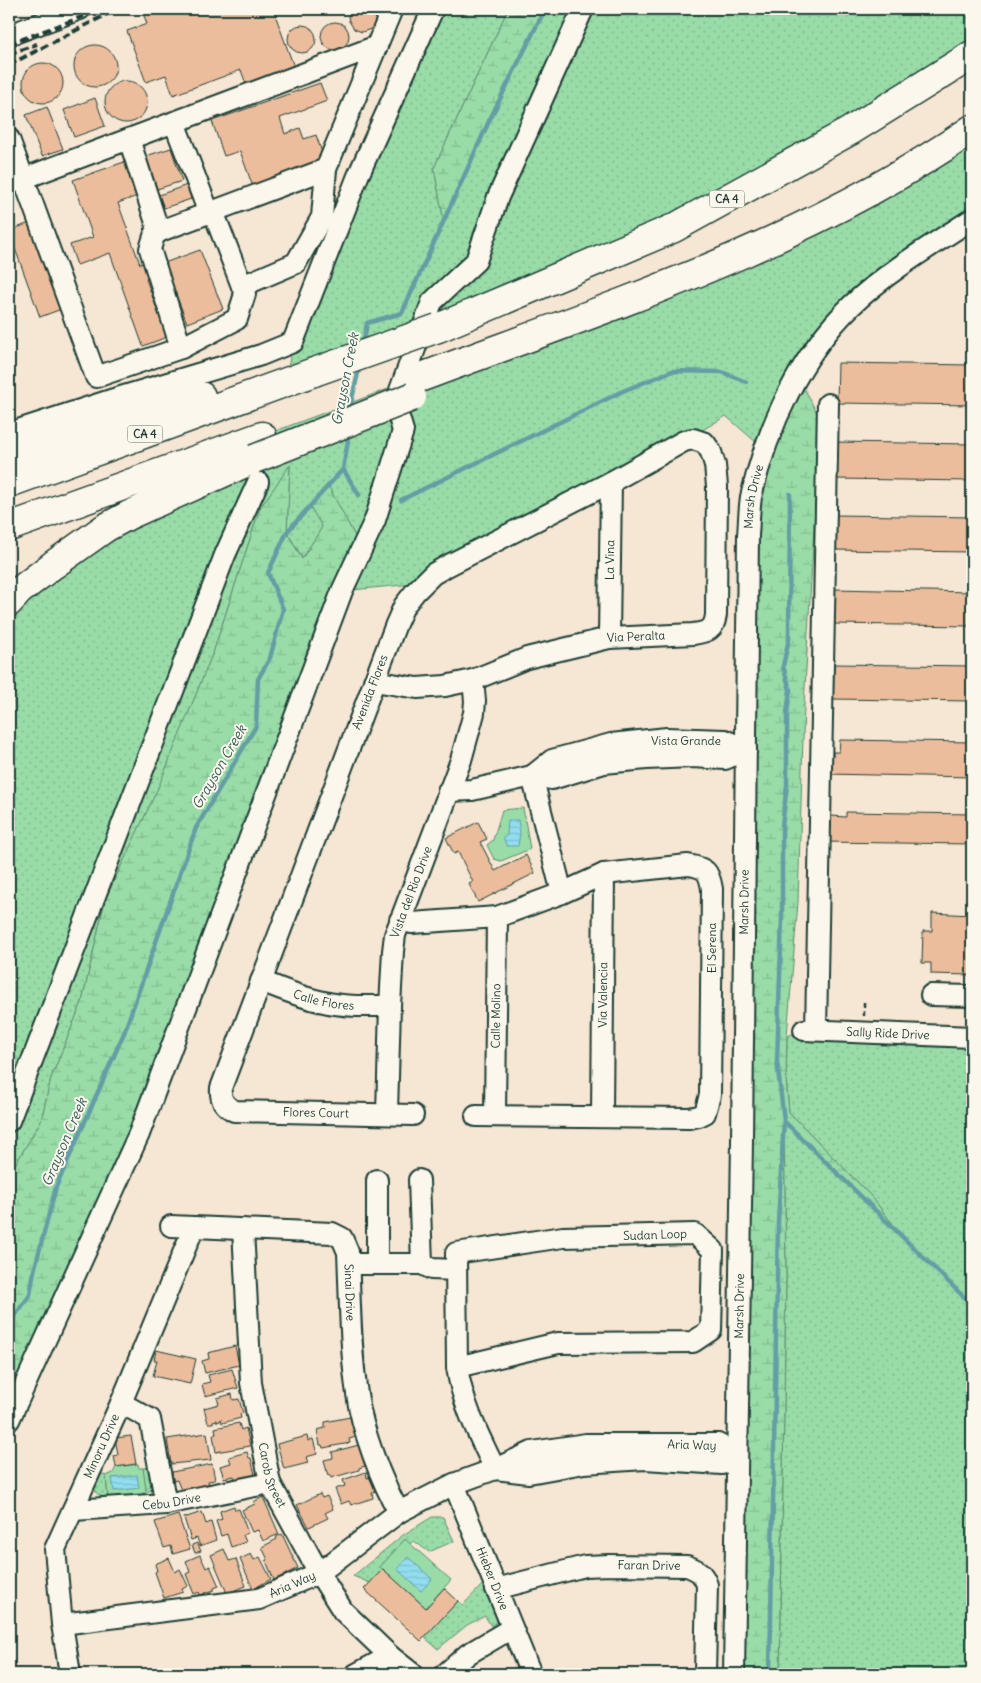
<svg xmlns="http://www.w3.org/2000/svg" width="981" height="1683" viewBox="0 0 981 1683" font-family="Delius,sans-serif">
<style>
.grass{fill:url(#grass-dots);stroke:#5c8c6e}
.wetland{fill:url(#wetland-marsh);stroke:#5c8c6e}
.pitch{fill:#99dca8;stroke:#5c8c6e}
.water{fill:url(#water-rules);stroke:#639ea5}
.lines{fill:none;stroke-linecap:round;stroke-linejoin:round}
.stream{stroke:#639ea5;stroke-width:4.5}
.building{fill:#ecbd9c;stroke:#1f3d34}
.minor-casing{stroke:#1f3d34;stroke-width:24}
.highway-casing{stroke:#1f3d34;stroke-width:31}
.path{stroke:#1f3d34;stroke-width:2.5;stroke-dasharray:5 4;stroke-linecap:butt}
.minor{stroke:#fbf7ec;stroke-width:20}
.highway{stroke:#fbf7ec;stroke-width:28}
.rail{stroke:#1f3d34;stroke-width:4;stroke-dasharray:8 4;stroke-linecap:butt}
.highway-bridge-casing{stroke:#1f3d34;stroke-width:31;stroke-linecap:butt}
.highway-bridge{stroke:#fbf7ec;stroke-width:28}
.labels{text-anchor:middle;stroke-width:4;stroke-linejoin:round;paint-order:stroke}
.shield{fill:#fbf7ec;stroke:#61756b;stroke-width:1}
.shield-label{font-size:11px;font-weight:bold;fill:#1f3d34}
.street-label{font-size:12px;fill:#1f3d34;stroke:#fbf7ec}
.water-label{font-size:14px;font-style:italic;fill:#365d5a;stroke:#fbf7ec}
</style>
<defs>
<pattern id="grass-dots" width="8" height="8" patternUnits="userSpaceOnUse" patternTransform="scale(1.25)"><rect width="8" height="8" fill="#99dca8"/><path d="M2 2h.1M6 6h.1" fill="none" stroke="#83be91" stroke-width="1.8" stroke-linecap="round"/></pattern>
<pattern id="wetland-marsh" width="20" height="14" patternUnits="userSpaceOnUse" patternTransform="scale(1.25)"><rect width="20" height="14" fill="#99dca8"/><path d="M1 5h8M5 5V1M11 12h8M15 12V8" fill="none" stroke="#83be91"/></pattern>
<pattern id="water-rules" width="6" height="5" patternUnits="userSpaceOnUse" patternTransform="scale(1.25)"><rect width="6" height="5" fill="#91def0"/><path d="M0 2.5h6" fill="none" stroke="#7dbfce"/></pattern>
</defs>
<rect width="100%" height="100%" fill="#f6e6d4"/>
<filter id="ink" filterUnits="userSpaceOnUse"><feTurbulence type="fractalNoise" baseFrequency=".02" numOctaves="2"/><feDisplacementMap in="SourceGraphic" scale="10" xChannelSelector="R" yChannelSelector="G"/><feConvolveMatrix kernelMatrix="1 2 1 2 8 2 1 2 1" color-interpolation-filters="sRGB"/></filter>
<g filter="url(#ink)">
<path class="grass" d="M 433,9 L 508,9 L 434,168 L 444,221 L 490,119 L 545,9 L 972,9 L 972,55 L 674,228 L 285,383 L 293,342 Z
M 972,126 L 972,219 L 852,305 L 765,450 L 726,416 L 684,441 L 423,583 L 342,591 L 356,538 L 328,487 L 322,527 L 303,559 L 287,532 L 290,466 L 260,508 L 214,650 L 158,789 L 105,900 L 82,1002 L 51,1078 L 41,1121 L 9,1175 L 9,602 L 262,436 L 671,283 Z
M 804,1030 L 972,1037 L 972,1674 L 780,1674 L 786,1275 L 784,1121 L 898,1231 L 871,1196 L 789,1112 L 786,1079 L 787,1036 Z
M 151,1467 L 153,1483 L 151,1490 L 141,1495 L 146,1490 L 143,1468 Z
M 99,1472 L 106,1476 L 108,1498 C 90,1495 93,1485 99,1472 Z
M 432,1517 L 443,1517 L 454,1541 L 429,1552 L 414,1541 L 410,1544 L 405,1540 L 381,1567 L 383,1569 L 370,1583 L 353,1576 L 403,1535 Z
M 484,1583 L 497,1612 L 497,1622 L 491,1626 L 485,1616 L 467,1625 L 438,1649 L 424,1637 L 458,1601 L 463,1605 Z"/>
<path class="wetland" d="M 508,9 L 545,9 L 490,119 L 444,222 L 434,168 Z
M 798,376 L 820,419 L 804,705 L 798,902 L 787,1036 L 786,1079 L 789,1112 L 871,1196 L 901,1235 L 784,1122 L 786,1275 L 780,1674 L 735,1674 L 748,535 Z
M 290,465 L 287,532 L 302,559 L 322,527 L 310,506 L 329,487 L 356,538 L 139,1134 L 9,1420 L 9,1175 L 41,1121 L 51,1078 L 82,1002 L 105,900 L 158,788 L 214,650 L 260,508 Z"/>
<path class="pitch" d="M 523,808 L 530,849 L 501,861 L 494,859 L 487,845 L 493,840 L 502,810 Z
M 138,1464 L 139,1468 L 143,1468 L 146,1490 L 141,1495 L 108,1498 L 106,1476 L 113,1473 L 116,1467 Z
M 405,1539 L 451,1580 L 426,1608 L 380,1567 Z"/>
<path class="water" d="M 508,820 L 518,820 L 520,833 L 518,846 L 507,846 L 503,838 L 507,835 Z
M 137,1475 L 139,1488 L 114,1491 L 112,1478 Z
M 408,1557 L 432,1579 L 421,1591 L 397,1569 Z"/>
<g class="lines">
<path class="stream" d="M 363,345 L 367,323 L 402,313 L 490,119 L 545,9
M 349,411 L 360,365
M 343,469 L 359,495
M 401,500 L 623,391 L 672,371 L 722,372 L 746,382
M 784,1121 L 972,1305
M 9,1324 L 30,1295 L 34,1271 L 56,1187 L 124,1033 L 196,828 L 256,726 L 258,679 L 270,658 L 283,609 L 268,573 L 287,532 L 343,469 L 348,441 L 345,433
M 770,1674 L 778,1222 L 784,1121 L 777,1061 L 782,918 L 782,826 L 787,785 L 787,713 L 790,690 L 783,666 L 789,639 L 790,494"/>
</g>
<path class="building" d="M 156,9 L 273,9 L 294,67 L 246,84 L 241,70 L 173,95 L 166,75 L 146,82 L 127,31 L 147,24 L 143,13 Z
M 352,9 L 373,9 L 376,17 L 374,25 L 371,29 L 362,32 L 354,29 L 349,21 L 348,16 Z
M321 36a14 14 0 1 1 28 0a14 14 0 1 1-28 0Z
M288 39a14 14 0 1 1 28 0a14 14 0 1 1-28 0Z
M74 66a21 21 0 1 1 42 0a21 21 0 1 1-42 0Z
M23 83a20 20 0 1 1 40 0a20 20 0 1 1-40 0Z
M105 102a21 21 0 1 1 42 0a21 21 0 1 1-42 0Z
M 320,83 L 327,101 L 280,118 L 285,134 L 300,128 L 304,139 L 316,135 L 325,161 L 253,187 L 240,151 L 224,156 L 212,121 Z
M 95,98 L 105,126 L 74,137 L 64,110 Z
M 47,107 L 63,149 L 42,156 L 26,115 Z
M 171,148 L 182,181 L 157,189 L 146,156 Z
M 127,161 L 140,195 L 118,203 L 140,264 L 149,261 L 155,276 L 146,279 L 167,337 L 143,346 L 110,253 L 77,265 L 70,245 L 93,237 L 73,180 Z
M 187,185 L 191,199 L 164,208 L 159,195 Z
M 32,222 L 64,308 L 40,317 L 9,232 L 9,231 Z
M 200,250 L 223,309 L 187,323 L 164,263 Z
M 838,363 L 972,365 L 972,405 L 837,403 Z
M 836,442 L 972,444 L 972,481 L 836,479 Z
M 835,515 L 972,517 L 972,552 L 834,550 Z
M 834,589 L 972,592 L 972,626 L 834,624 Z
M 834,664 L 972,666 L 972,701 L 833,699 Z
M 840,740 L 972,742 L 972,777 L 826,774 L 827,756 L 833,756 L 833,752 L 839,752 Z
M 846,812 L 972,814 L 972,844 L 823,842 L 823,828 L 831,829 L 831,816 L 846,817 Z
M 478,822 L 487,839 L 480,842 L 495,871 L 526,855 L 535,873 L 478,902 L 469,884 L 473,882 L 458,852 L 454,854 L 446,838 Z
M 932,913 L 972,915 L 972,975 L 931,974 L 931,963 L 922,963 L 923,931 L 932,931 Z
M 235,1346 L 239,1365 L 205,1373 L 202,1361 L 209,1359 L 208,1353 Z
M 156,1350 L 196,1359 L 190,1384 L 153,1376 L 157,1360 L 154,1360 Z
M 232,1369 L 238,1388 L 205,1396 L 202,1384 L 210,1382 L 208,1375 Z
M 232,1394 L 233,1400 L 239,1399 L 243,1413 L 240,1414 L 241,1418 L 222,1423 L 221,1419 L 220,1421 L 217,1422 L 217,1420 L 213,1421 L 213,1423 L 208,1423 L 204,1408 L 219,1404 L 217,1398 Z
M 350,1417 L 356,1437 L 349,1439 L 350,1443 L 323,1448 L 322,1445 L 320,1445 L 317,1430 L 325,1428 L 325,1422 Z
M 239,1423 L 241,1430 L 246,1428 L 250,1446 L 216,1452 L 213,1435 L 216,1434 L 215,1428 Z
M 207,1433 L 211,1460 L 171,1464 L 167,1439 Z
M 131,1436 L 136,1464 L 116,1467 L 114,1456 L 118,1455 L 115,1438 Z
M 307,1436 L 308,1441 L 313,1439 L 317,1454 L 306,1457 L 308,1463 L 284,1469 L 277,1444 Z
M 359,1445 L 365,1466 L 359,1468 L 359,1470 L 331,1478 L 330,1475 L 328,1476 L 324,1460 L 333,1458 L 332,1452 Z
M 247,1452 L 249,1458 L 251,1458 L 255,1475 L 235,1481 L 234,1476 L 224,1478 L 220,1466 L 231,1463 L 229,1457 Z
M 212,1464 L 215,1480 L 208,1481 L 209,1488 L 182,1493 L 177,1480 L 173,1481 L 172,1472 Z
M 366,1472 L 367,1478 L 371,1477 L 375,1491 L 372,1493 L 373,1498 L 351,1505 L 349,1501 L 341,1504 L 335,1489 L 345,1486 L 343,1480 Z
M 320,1494 L 322,1498 L 327,1496 L 333,1509 L 325,1513 L 328,1518 L 309,1527 L 297,1505 Z
M 263,1497 L 279,1534 L 263,1541 L 258,1530 L 252,1532 L 242,1510 L 255,1504 L 254,1502 L 257,1500 Z
M 234,1506 L 235,1510 L 239,1509 L 248,1533 L 243,1535 L 246,1542 L 231,1547 L 227,1534 L 221,1536 L 216,1521 L 222,1519 L 220,1511 Z
M 202,1512 L 206,1524 L 211,1522 L 216,1540 L 200,1546 L 197,1538 L 191,1540 L 184,1518 Z
M 178,1515 L 190,1549 L 173,1554 L 171,1546 L 164,1548 L 155,1522 Z
M 282,1534 L 298,1568 L 274,1580 L 266,1561 L 268,1560 L 262,1547 L 277,1539 L 276,1537 Z
M 197,1543 L 201,1551 L 195,1553 L 192,1545 Z
M 224,1549 L 229,1561 L 236,1559 L 246,1586 L 227,1593 L 211,1555 Z
M 251,1554 L 254,1560 L 260,1557 L 271,1579 L 253,1589 L 240,1559 Z
M 200,1555 L 206,1568 L 210,1566 L 219,1586 L 214,1588 L 214,1590 L 200,1595 L 199,1592 L 194,1594 L 186,1574 L 190,1572 L 186,1561 Z
M 169,1558 L 175,1572 L 180,1569 L 188,1586 L 182,1589 L 183,1592 L 164,1598 L 155,1572 L 157,1571 L 155,1564 Z
M 383,1569 L 426,1608 L 444,1588 L 458,1601 L 421,1641 L 364,1589 Z"/>
<g class="lines">
<defs>
<g id="minor">
<path d="M 9,35 L 80,9"/>
<path d="M 174,122 L 209,213"/>
<path d="M 9,139 L 96,377 L 181,348 L 150,249 L 155,233 L 326,169 L 392,9"/>
<path d="M 129,139 L 159,232"/>
<path d="M 9,184 L 377,46"/>
<path d="M 242,286 L 296,263 L 322,217 L 326,169"/>
<path d="M 181,348 L 237,319 L 245,294 L 213,211"/>
<path d="M 9,433 L 114,399 L 261,355 L 293,342 L 358,176 L 433,9"/>
<path id="s1" d="M 609,638 L 611,482"/>
<path id="s2" d="M 374,681 L 417,688 L 445,686 L 473,680 L 527,658 L 609,638 L 693,634 C 708,632 714,630 716,615 L 717,486 L 715,465 L 711,452 L 705,443 L 693,439 L 684,441 L 611,482 L 447,566 L 433,574 L 415,592 L 404,606 L 396,624 L 221,1088 C 220,1100 224,1105 234,1111 L 413,1115"/>
<path d="M 667,738 L 725,740 L 746,750 L 725,759 L 693,757 L 646,759 L 604,763 L 552,779 L 532,776 L 552,760 L 611,744 Z"/>
<path d="M 448,791 L 472,790 L 532,776 L 562,893"/>
<path d="M 400,920 L 412,923 L 497,917 L 562,893 L 604,874 L 688,865 C 706,868 709,871 712,889 L 710,1095 L 705,1113 L 699,1116 L 689,1118 L 476,1116"/>
<path id="s3" d="M 261,981 C 282,989 302,998 324,1002 C 346,1007 368,1006 390,1006"/>
<path d="M 931,995 L 972,996"/>
<path id="s4" d="M 804,1030 L 972,1037"/>
<path d="M 816,1030 L 828,404"/>
<path id="s5" d="M 387,1113 L 390,1006 L 393,951 L 395,935 L 461,760 L 474,713 L 475,701 L 473,680"/>
<path id="s6" d="M 495,1116 L 497,917"/>
<path id="s7" d="M 602,1116 L 604,874"/>
<path d="M 9,1121 L 225,555 L 258,482"/>
<path d="M 419,1180 L 422,1264"/>
<path id="s8" d="M 171,1226 L 332,1233 L 342,1238 L 348,1252 C 350,1299 350,1347 357,1394 C 362,1430 381,1481 399,1512"/>
<path id="s9" d="M 243,1229 L 251,1383 L 270,1483 L 319,1573 L 343,1611 L 390,1656 L 413,1674"/>
<path d="M 695,1234 L 713,1250 L 711,1330 L 693,1342 L 558,1343 L 457,1367 L 456,1253 L 563,1237 Z"/>
<path d="M 349,1264 L 377,1264 L 377,1180"/>
<path d="M 377,1264 L 422,1264 L 432,1269 L 456,1270"/>
<path d="M 121,1403 L 150,1419 L 166,1504"/>
<path d="M 9,1420 L 139,1134 L 342,591 L 375,520 L 403,431 L 395,404 L 432,302 L 476,261 L 498,197 L 583,9"/>
<path d="M 586,1444 L 718,1444 L 737,1454 L 722,1464 L 645,1459 L 584,1463 L 529,1473 L 495,1469 L 532,1452 Z"/>
<path id="s10" d="M 454,1484 L 531,1674"/>
<path id="s11" d="M 73,1510 L 166,1504 L 270,1483"/>
<path id="s12" d="M 496,1589 L 585,1566 L 609,1565 L 687,1566 C 698,1570 703,1573 707,1585 L 705,1674"/>
<path id="s13" d="M 62,1624 L 259,1599 L 319,1573 L 399,1512 L 454,1484 L 495,1469 C 479,1436 462,1403 457,1367"/>
<path id="s14" d="M 70,1674 L 62,1624 L 55,1549 L 121,1403 L 194,1227"/>
<path d="M 356,1674 L 390,1656"/>
<path d="M 445,1674 L 468,1654 L 512,1628"/>
<path id="s15" d="M 734,1674 L 742,1141 L 748,535 C 749,523 749,510 751,497 C 767,428 800,355 852,305 C 888,271 931,246 972,219"/>
</g>
<path id="highway" d="M 438,328 L 674,228 L 850,131 L 972,55
M 419,378 C 608,307 805,244 972,129
M 9,455 L 201,396
M 9,483 L 314,372
M 9,527 L 262,436
M 9,602 L 19,591 L 53,565 L 105,528 L 129,515 L 254,459"/>
</defs>
<use href="#minor" class="minor-casing"/>
<use href="#highway" class="highway-casing"/>
<path class="path" d="M 864,1016 L 864,1001"/>
<use href="#minor" class="minor"/>
<use href="#highway" class="highway"/>
<path class="rail" d="M 9,44 L 103,9
M 9,54 L 37,44
M 9,65 L 117,9"/>
<defs>
<path id="highway-bridge" d="M 314,372 L 438,328
M 254,459 L 412,397"/>
</defs>
<use href="#highway-bridge" class="highway-bridge-casing"/>
<use href="#highway-bridge" class="highway-bridge"/>
</g>
</g>
<g class="labels">
<g class="shield">
<rect x="709.5" y="190.5" width="35" height="17" rx="4"/>
<rect x="127.5" y="425.5" width="35" height="17" rx="4"/>
</g>
<g class="shield-label">
<text x="727" y="203">CA 4</text>
<text x="145" y="438">CA 4</text>
</g>
<g class="street-label">
<text dy="4" stroke="none"><textPath href="#s15" startOffset="1178">Marsh Drive</textPath></text>
<text dy="4" stroke="none"><textPath href="#s1" startOffset="78">La Vina</textPath></text>
<text dy="4" stroke="none"><textPath href="#s2" startOffset="270">Via Peralta</textPath></text>
<text transform="translate(370 692) rotate(-69)" y="4">Avenida Flores</text>
<text x="686" y="745">Vista Grande</text>
<text dy="4" stroke="none"><textPath href="#s5" startOffset="224">Vista del Rio Drive</textPath></text>
<text dy="4" stroke="none"><textPath href="#s15" startOffset="772">Marsh Drive</textPath></text>
<text transform="translate(712 948) rotate(-90)" y="4">El Serena</text>
<text dy="4" stroke="none"><textPath href="#s7" startOffset="121">Via Valencia</textPath></text>
<text dy="4" stroke="none"><textPath href="#s3" startOffset="66">Calle Flores</textPath></text>
<text dy="4" stroke="none"><textPath href="#s6" startOffset="100">Calle Molino</textPath></text>
<text dy="4" stroke="none"><textPath href="#s4" startOffset="84">Sally Ride Drive</textPath></text>
<text dy="4" stroke="none"><textPath href="#s2" startOffset="1510">Flores Court</textPath></text>
<text transform="translate(655 1235) rotate(-2)" y="4">Sudan Loop</text>
<text dy="4" stroke="none"><textPath href="#s8" startOffset="228">Sinai Drive</textPath></text>
<text dy="4" stroke="none"><textPath href="#s15" startOffset="368">Marsh Drive</textPath></text>
<text transform="translate(692 1445) rotate(2)" y="4">Aria Way</text>
<text dy="4" stroke="none"><textPath href="#s14" startOffset="239">Minoru Drive</textPath></text>
<text dy="4" stroke="none"><textPath href="#s9" startOffset="249">Carob Street</textPath></text>
<text dy="4" stroke="none"><textPath href="#s11" startOffset="99">Cebu Drive</textPath></text>
<text dy="4" stroke="none"><textPath href="#s12" startOffset="156">Faran Drive</textPath></text>
<text dy="4" stroke="none"><textPath href="#s10" startOffset="102">Hieber Drive</textPath></text>
<text dy="4" stroke="none"><textPath href="#s13" startOffset="235">Aria Way</textPath></text>
</g>
<g class="water-label">
<text transform="translate(345 379) rotate(-79)" y="5">Grayson Creek</text>
<text transform="translate(219 767) rotate(-60)" y="5">Grayson Creek</text>
<text transform="translate(64 1142) rotate(-67)" y="5">Grayson Creek</text>
</g>
</g>
<rect width="981" height="1683" fill="none" stroke="#fbf7ec" stroke-width="30"/>
<rect x="15" y="15" width="951" height="1653" fill="none" stroke="#1f3d34" stroke-width="2" filter="url(#ink)"/>
</svg>
